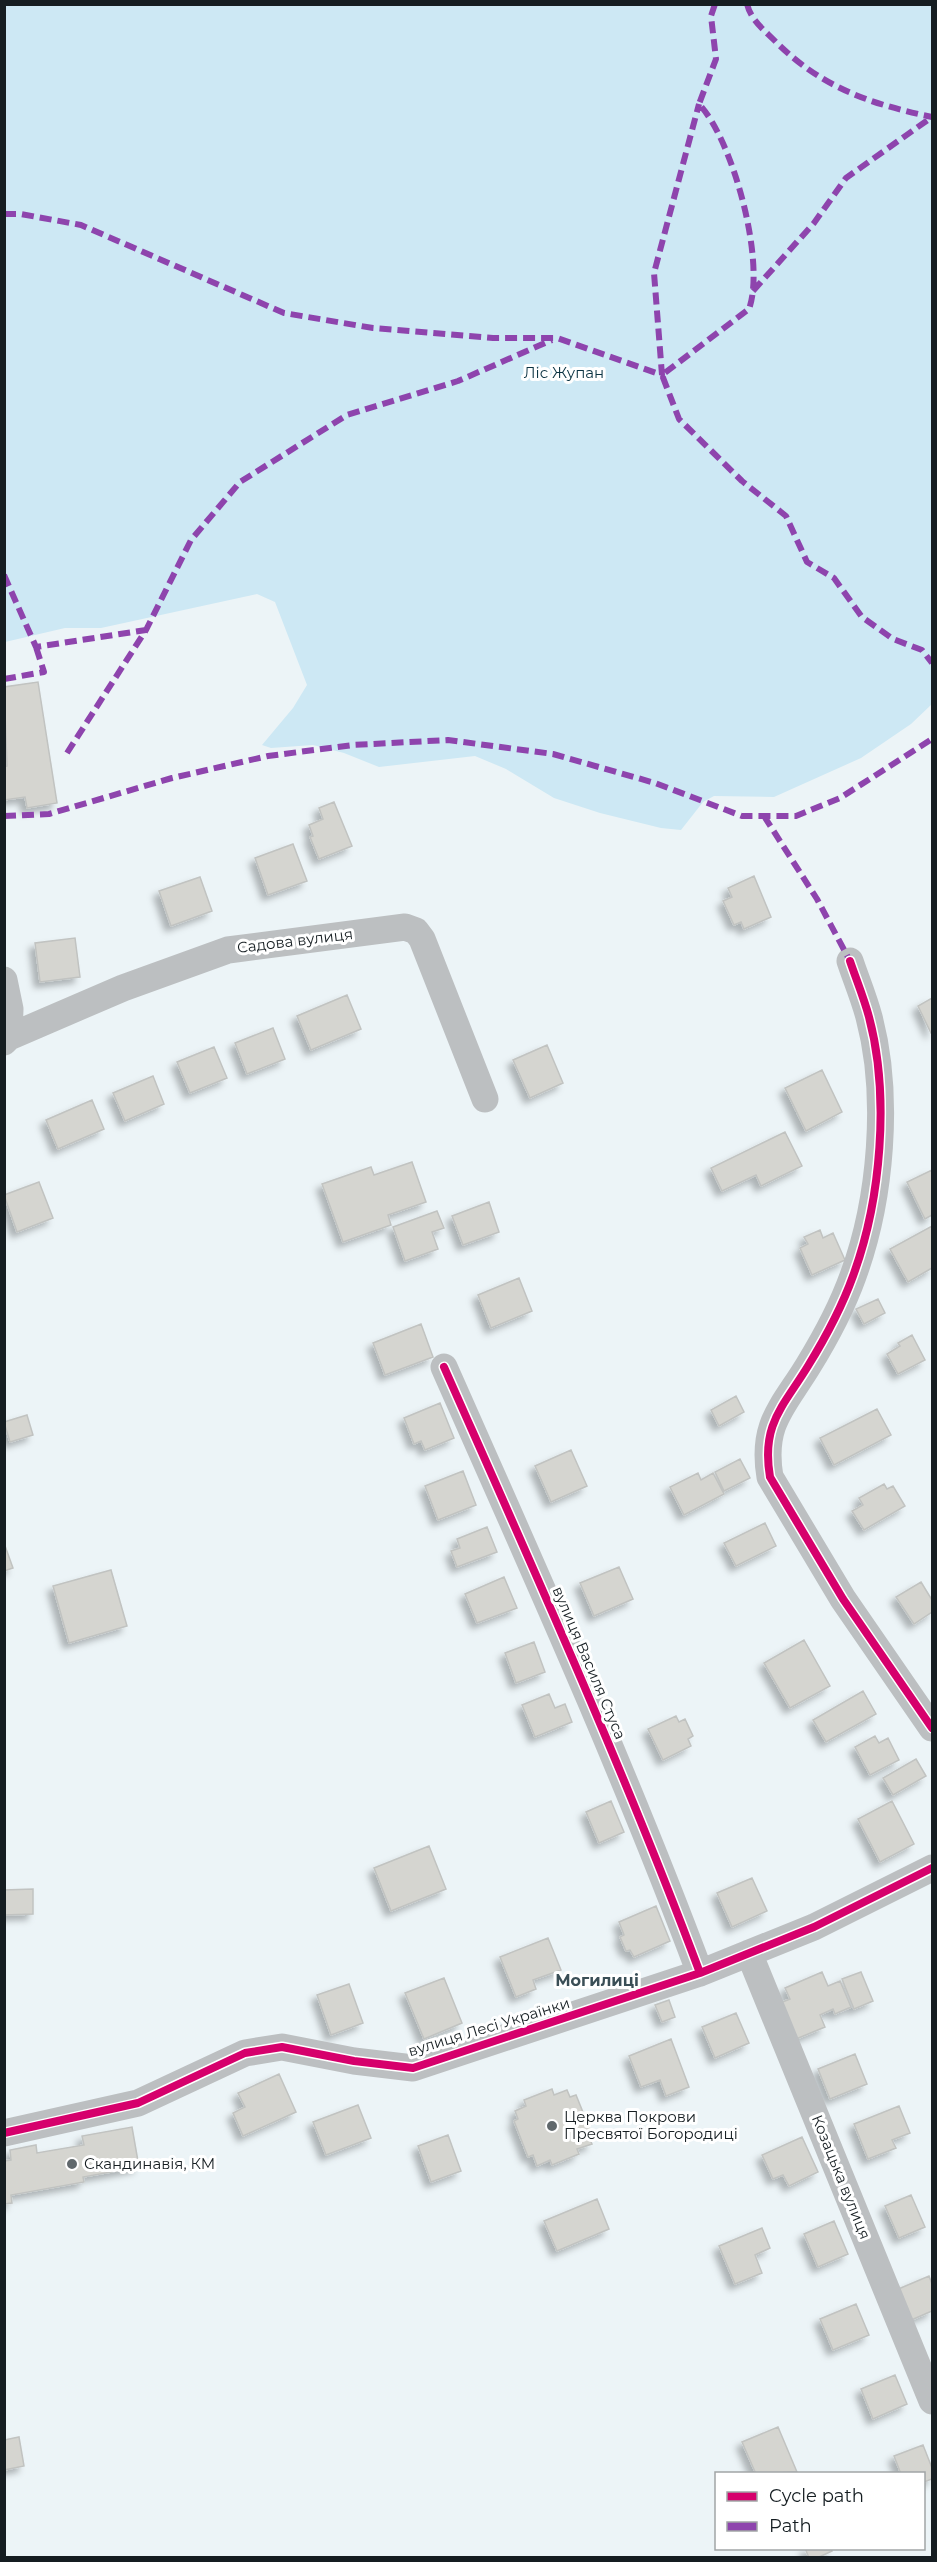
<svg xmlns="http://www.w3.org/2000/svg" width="937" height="2562" viewBox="0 0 937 2562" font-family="Montserrat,sans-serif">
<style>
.green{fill:#cde8f4}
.building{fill:#d5d5d0;stroke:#c1c3c1;stroke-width:1.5;filter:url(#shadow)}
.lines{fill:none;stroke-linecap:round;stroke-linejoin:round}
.street{stroke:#bcbfc1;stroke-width:27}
.quiet{stroke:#8e44ad;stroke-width:6;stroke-dasharray:12 6;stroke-linecap:butt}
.cycleway-casing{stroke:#fff;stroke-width:11}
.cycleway{stroke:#d6006c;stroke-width:8}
.poi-dot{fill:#60686c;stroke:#fff;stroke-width:2}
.labels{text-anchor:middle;stroke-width:6;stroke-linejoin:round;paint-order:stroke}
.park-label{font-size:15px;fill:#0a3241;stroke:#fff}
.street-label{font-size:15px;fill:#151d21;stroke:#fff}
.poi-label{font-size:15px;fill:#151d21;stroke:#fff;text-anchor:start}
.neighbourhood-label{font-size:16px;font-weight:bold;fill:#3a4e56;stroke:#fff}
</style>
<defs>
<filter id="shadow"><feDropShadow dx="-5.5" dy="5.5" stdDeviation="3" flood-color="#0004"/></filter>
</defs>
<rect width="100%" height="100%" fill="#ecf4f7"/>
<path class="green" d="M 5,4 L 932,5 L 932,704 L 911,724 L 861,758 L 774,797 L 714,796 L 703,802 L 681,830 L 661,828 L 600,813 L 554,798 L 506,769 L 475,756 L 379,767 L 344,753 L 313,745 L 271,748 L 262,745 L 293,708 L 307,685 L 275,602 L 257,594 L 101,628 L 65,628 L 5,642 Z"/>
<path class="building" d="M 38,682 L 57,803 L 27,808 L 25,797 L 4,800 L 4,767 L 7,766 L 4,687 Z
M 334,802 L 352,846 L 319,859 L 310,837 L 313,836 L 309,825 L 323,819 L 319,808 Z
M 293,844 L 307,881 L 268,895 L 255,858 Z
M 754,876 L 771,917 L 744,929 L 741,922 L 734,925 L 723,901 L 732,897 L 728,888 Z
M 200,877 L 212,911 L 171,926 L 159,891 Z
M 75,938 L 80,977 L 40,982 L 35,943 Z
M 347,995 L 361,1029 L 311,1050 L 297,1016 Z
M 932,998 L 932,1032 L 931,1033 L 918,1006 Z
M 273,1028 L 285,1059 L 247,1074 L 235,1043 Z
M 547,1045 L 563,1083 L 530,1098 L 513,1060 Z
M 214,1047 L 227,1078 L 190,1093 L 177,1062 Z
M 822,1070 L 842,1112 L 806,1131 L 785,1088 Z
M 153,1076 L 164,1104 L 125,1121 L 113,1093 Z
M 92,1100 L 104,1129 L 58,1149 L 46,1120 Z
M 785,1132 L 802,1166 L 761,1186 L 756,1175 L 722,1191 L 711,1168 Z
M 412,1162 L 426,1202 L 388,1215 L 391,1225 L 343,1242 L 322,1184 L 371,1167 L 374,1175 Z
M 932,1170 L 932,1215 L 925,1219 L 907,1182 Z
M 39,1182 L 53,1218 L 17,1232 L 4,1195 Z
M 489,1202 L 499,1232 L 463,1245 L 452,1216 Z
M 437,1211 L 444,1228 L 432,1232 L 438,1249 L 405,1261 L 393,1227 Z
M 932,1226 L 932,1268 L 908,1282 L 890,1249 Z
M 820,1230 L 823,1238 L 833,1233 L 845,1260 L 812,1275 L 800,1248 L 808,1244 L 804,1237 Z
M 519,1278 L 532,1311 L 491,1328 L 478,1295 Z
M 878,1299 L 885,1313 L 864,1324 L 856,1309 Z
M 421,1324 L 433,1357 L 385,1375 L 373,1343 Z
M 912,1335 L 925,1360 L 898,1374 L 887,1354 L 900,1346 L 898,1343 Z
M 736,1396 L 744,1412 L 719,1426 L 711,1410 Z
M 440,1403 L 454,1438 L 425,1450 L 421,1441 L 414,1444 L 404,1418 Z
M 877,1409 L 891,1435 L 834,1465 L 820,1438 Z
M 27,1415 L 33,1435 L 10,1442 L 4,1422 Z
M 571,1450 L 587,1486 L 551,1502 L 535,1466 Z
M 740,1459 L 750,1478 L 724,1491 L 715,1472 Z
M 463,1471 L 476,1505 L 438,1520 L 425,1486 Z
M 698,1473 L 701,1480 L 713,1473 L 724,1494 L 684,1515 L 670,1487 Z
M 884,1484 L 887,1489 L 893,1486 L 905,1506 L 864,1530 L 852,1511 L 863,1505 L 859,1498 Z
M 765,1523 L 776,1546 L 736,1566 L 724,1543 Z
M 487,1527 L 497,1552 L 457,1567 L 451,1551 L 460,1548 L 457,1539 Z
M 4,1543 L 13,1568 L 4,1571 Z
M 619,1567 L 633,1599 L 594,1616 L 580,1583 Z
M 111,1570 L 127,1626 L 69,1643 L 53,1586 Z
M 504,1577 L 517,1608 L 477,1623 L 465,1594 Z
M 921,1582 L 932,1600 L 932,1612 L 914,1624 L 896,1597 Z
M 804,1640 L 830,1686 L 790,1708 L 764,1663 Z
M 534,1642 L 545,1672 L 516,1683 L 505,1653 Z
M 863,1691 L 876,1714 L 826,1742 L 813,1720 Z
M 549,1694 L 555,1708 L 565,1704 L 572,1722 L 535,1737 L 522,1705 Z
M 676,1716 L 679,1722 L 685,1719 L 693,1736 L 688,1739 L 691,1746 L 663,1760 L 648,1729 Z
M 875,1736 L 879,1743 L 888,1738 L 899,1760 L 870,1775 L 855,1747 Z
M 916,1759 L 926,1776 L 893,1795 L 883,1778 Z
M 611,1801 L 624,1832 L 599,1843 L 586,1812 Z
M 892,1801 L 914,1844 L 880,1862 L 858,1819 Z
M 429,1846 L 446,1889 L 391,1911 L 374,1868 Z
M 752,1878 L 767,1911 L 732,1927 L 717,1893 Z
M 33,1889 L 33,1914 L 4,1915 L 4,1890 Z
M 656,1906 L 670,1941 L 634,1957 L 630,1950 L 626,1951 L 620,1937 L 624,1935 L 619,1922 Z
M 548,1938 L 561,1970 L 533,1980 L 536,1989 L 516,1997 L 500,1957 Z
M 822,1972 L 828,1986 L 840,1981 L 851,2007 L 835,2014 L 833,2009 L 820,2015 L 825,2027 L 796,2039 L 780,2003 L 790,1999 L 785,1988 Z
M 861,1972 L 873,2001 L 854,2009 L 842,1979 Z
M 444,1978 L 462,2023 L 424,2039 L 405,1993 Z
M 349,1984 L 363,2023 L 331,2035 L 317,1995 Z
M 669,2000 L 675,2017 L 662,2022 L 655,2005 Z
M 736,2013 L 749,2043 L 715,2058 L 702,2027 Z
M 671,2039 L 689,2087 L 666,2096 L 660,2080 L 641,2087 L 629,2056 Z
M 855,2054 L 867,2084 L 830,2099 L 818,2069 Z
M 279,2074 L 296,2112 L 243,2136 L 233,2113 L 245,2107 L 238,2093 Z
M 552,2089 L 554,2095 L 567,2090 L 570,2097 L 576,2095 L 591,2132 L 587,2133 L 592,2144 L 577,2149 L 579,2154 L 552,2165 L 550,2160 L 537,2166 L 533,2155 L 528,2157 L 514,2121 L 518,2119 L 515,2111 L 526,2106 L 524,2100 Z
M 358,2105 L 371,2138 L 326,2155 L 313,2122 Z
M 899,2106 L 910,2133 L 892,2140 L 896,2148 L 868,2159 L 854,2124 Z
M 132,2127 L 139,2167 L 83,2177 L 84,2182 L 11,2195 L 12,2203 L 4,2204 L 4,2161 L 11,2160 L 10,2150 L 36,2145 L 37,2153 L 84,2145 L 82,2136 Z
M 448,2135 L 461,2171 L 431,2182 L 418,2146 Z
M 802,2137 L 818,2172 L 789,2186 L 783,2175 L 773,2179 L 762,2155 Z
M 911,2195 L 925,2227 L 899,2238 L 885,2206 Z
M 597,2199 L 609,2229 L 557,2251 L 544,2221 Z
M 834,2221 L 848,2254 L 818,2267 L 804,2234 Z
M 762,2228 L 770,2248 L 755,2255 L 762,2273 L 735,2284 L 719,2246 Z
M 929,2276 L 932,2284 L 932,2311 L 909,2321 L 896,2290 Z
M 856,2304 L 869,2335 L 833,2350 L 820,2319 Z
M 895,2375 L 907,2404 L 873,2419 L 861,2389 Z
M 778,2427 L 797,2472 L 756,2474 L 742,2442 Z
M 19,2437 L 24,2466 L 4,2470 L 4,2440 Z
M 923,2445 L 932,2468 L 932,2479 L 924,2482 L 924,2474 L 901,2474 L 894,2456 Z
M 805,2548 L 831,2548 L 832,2551 L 817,2558 L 809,2558 Z"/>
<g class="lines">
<path class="street" d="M 850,961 C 856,979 864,998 869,1017 C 890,1096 881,1200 853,1276 C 843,1304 824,1340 808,1366 C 783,1407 761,1424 770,1477 L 843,1599 L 932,1728
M 4,980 L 10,1009 L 9,1037
M 4,1042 L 9,1037 L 123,988 L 228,950 L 405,927 L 416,931 L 422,939 L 485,1099
M 444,1367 C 533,1568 623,1767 700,1973
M 749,1953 L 932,2401
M 4,2133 L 138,2103 L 245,2053 L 282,2047 L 354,2061 L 413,2068 L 700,1973 L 814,1927 L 932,1868"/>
<path class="quiet" d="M 715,4 L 711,16 L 716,59 L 699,104 C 733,140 766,262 749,309 L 662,375 L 679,419 L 742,481 L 786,516 L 807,562 L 834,578 L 862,617 L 893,639 L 922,650 L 932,663
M 747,4 C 751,20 763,29 774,40 C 820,87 870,104 932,117
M 4,214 L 21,214 L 81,225 L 284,313 L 373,328 L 493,338 L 557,338 L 662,375 L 654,273 L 699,104
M 753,291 L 814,223 L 846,178 L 932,117
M 4,575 L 36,647 L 146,630
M 4,679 L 44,672 L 36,647
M 67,753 L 146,630 L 191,540 L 240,482 L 347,415 L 458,381 L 552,340
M 4,816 L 49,814 L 172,778 L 268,756 L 353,745 L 448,740 L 553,754 L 655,783 L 742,816 L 796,816 L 840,798 L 932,739
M 764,816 L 817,899 L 850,961"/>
<defs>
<path id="cycleway" d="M 850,961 C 856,979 864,998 869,1017 C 890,1096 881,1200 853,1276 C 843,1304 824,1340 808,1366 C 783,1407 761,1424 770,1477 L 843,1599 L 932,1728
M 444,1367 C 533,1568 623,1767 700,1973
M 4,2133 L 138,2103 L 245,2053 L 282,2047 L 354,2061 L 413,2068 L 700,1973 L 814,1927 L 932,1868"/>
</defs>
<use href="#cycleway" class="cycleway-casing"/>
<use href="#cycleway" class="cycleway"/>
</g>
<g class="poi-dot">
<circle cx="552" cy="2126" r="6"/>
<circle cx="72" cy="2164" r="6"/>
</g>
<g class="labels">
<g class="park-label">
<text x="564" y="378">Ліс Жупан</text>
</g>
<g class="street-label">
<text transform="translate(295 941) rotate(-7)" y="5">Садова вулиця</text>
<text transform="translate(589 1663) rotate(67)" y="5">вулиця Василя Стуса</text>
<text transform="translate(489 2027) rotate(-17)" y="5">вулиця Лесі Українки</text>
<text transform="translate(841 2177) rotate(68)" y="5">Козацька вулиця</text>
</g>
<g class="poi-label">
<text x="564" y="2122">Церква Покрови<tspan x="564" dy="17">Пресвятої Богородиці</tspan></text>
<text x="84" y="2169">Скандинавія, КМ</text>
</g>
<g class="neighbourhood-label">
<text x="597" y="1986">Могилиці</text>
</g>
</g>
<rect width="937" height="2562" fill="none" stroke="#151d21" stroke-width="12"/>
<rect x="715" y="2472" width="210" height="78" fill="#ffffff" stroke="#a1a5a6" stroke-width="1.5"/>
<rect x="727" y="2492" width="30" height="9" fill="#d6006c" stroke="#a1a5a6" stroke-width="1.5"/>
<text x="769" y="2502" font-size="18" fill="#151d21">Cycle path</text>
<rect x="727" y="2522" width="30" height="9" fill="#8e44ad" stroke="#a1a5a6" stroke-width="1.5"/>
<text x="769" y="2532" font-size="18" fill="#151d21">Path</text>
</svg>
